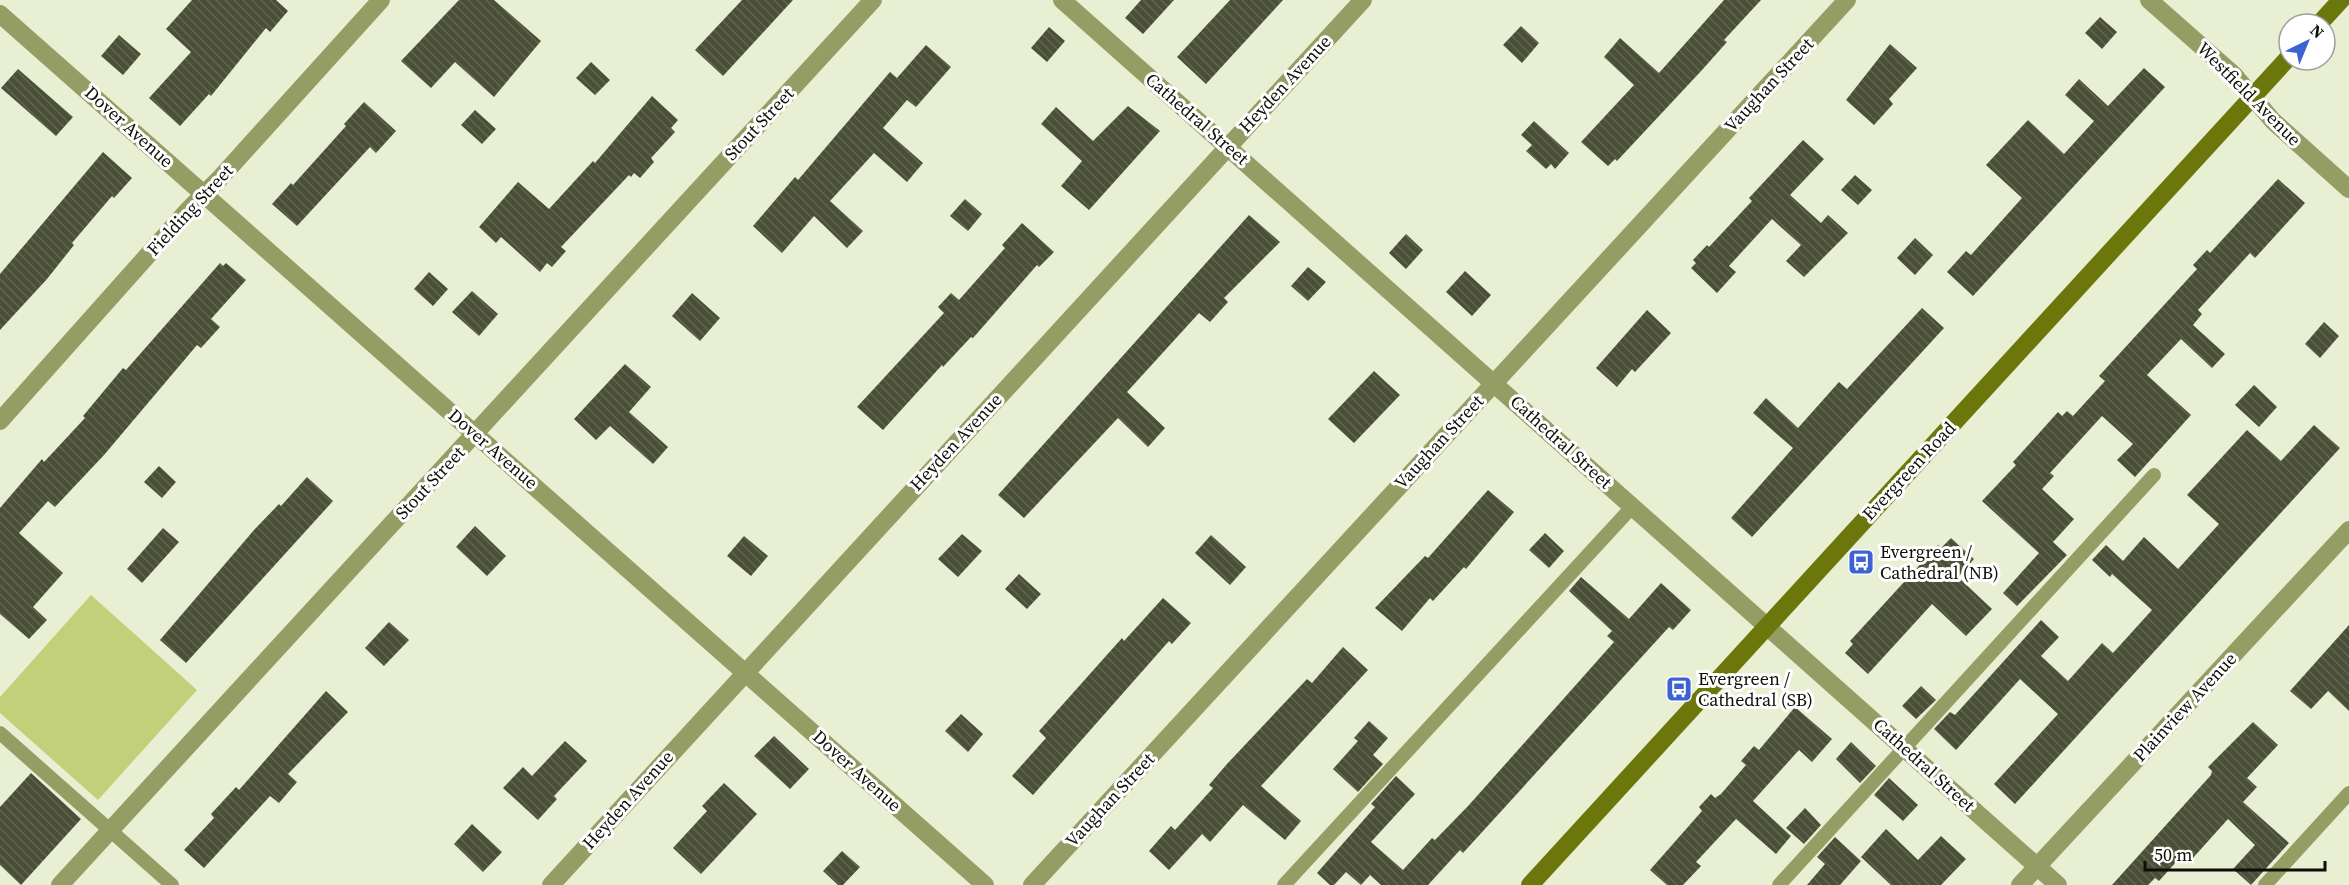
<svg xmlns="http://www.w3.org/2000/svg" width="2349" height="885" viewBox="0 0 2349 885" font-family="'Source Serif 4',serif">
<style>
.grass{fill:#c2d079}
.building{fill:url(#building-back-hatch)}
.lines{fill:none;stroke-linecap:round;stroke-linejoin:round}
.lane{stroke:#949e64;stroke-width:14}
.street{stroke:#949e64;stroke-width:18}
.secondary{stroke:#6b770a;stroke-width:18}
.labels{text-anchor:middle;stroke-width:6;stroke-linejoin:round;paint-order:stroke}
.street-label{font-size:18px;fill:#0e0f06;stroke:#fff}
.poi-label{font-size:18px;fill:#0e0f06;stroke:#fff;text-anchor:start}
</style>
<defs>
<pattern id="building-back-hatch" width="6" height="6" patternUnits="userSpaceOnUse" patternTransform="scale(1.5)"><rect width="6" height="6" fill="#4a4f38"/><path d="M-1 5l2 2M0 0l6 6M5-1l2 2" fill="none" stroke="#606451"/></pattern>
</defs>
<rect width="100%" height="100%" fill="#e9efd3"/>
<path class="grass" d="M 91,595 L 197,690 L 98,800 L 0,713 L 0,697 Z"/>
<path class="building" d="M 192,0 L 276,0 L 288,11 L 270,32 L 266,28 L 211,96 L 209,94 L 180,126 L 149,98 L 191,52 L 166,29 Z
M 459,0 L 494,0 L 541,41 L 494,97 L 455,62 L 431,88 L 401,61 Z
M 742,0 L 793,0 L 723,76 L 695,50 Z
M 1141,0 L 1174,0 L 1143,34 L 1125,18 Z
M 1230,0 L 1283,0 L 1206,84 L 1177,57 Z
M 1724,0 L 1761,0 L 1724,40 L 1727,42 L 1702,70 L 1617,161 L 1615,159 L 1608,166 L 1581,142 L 1634,85 L 1604,57 L 1620,38 L 1659,73 Z
M 2100,17 L 2117,32 L 2102,49 L 2085,33 Z
M 1521,26 L 1539,43 L 1522,63 L 1503,45 Z
M 1049,27 L 1065,41 L 1047,62 L 1031,48 Z
M 119,35 L 141,54 L 123,75 L 101,56 Z
M 1890,44 L 1917,68 L 1889,99 L 1893,104 L 1874,125 L 1846,100 Z
M 926,45 L 951,67 L 916,107 L 907,100 L 883,128 L 923,163 L 907,182 L 874,153 L 830,201 L 863,231 L 847,248 L 814,216 L 782,253 L 753,226 L 795,177 L 798,180 L 890,72 L 897,78 Z
M 591,62 L 610,80 L 595,95 L 576,78 Z
M 2144,68 L 2165,87 L 1973,296 L 1947,272 L 1966,251 L 1971,255 L 2022,198 L 1986,165 L 2028,120 L 2064,154 L 2094,121 L 2065,95 L 2079,79 L 2108,106 Z
M 18,69 L 73,117 L 56,136 L 1,88 Z
M 652,96 L 678,120 L 671,128 L 675,132 L 651,158 L 654,162 L 640,178 L 634,173 L 631,177 L 629,175 L 561,247 L 566,251 L 552,267 L 547,263 L 540,272 L 501,237 L 496,243 L 479,227 L 518,182 L 549,209 L 593,161 L 595,163 Z
M 364,102 L 396,131 L 376,153 L 370,147 L 297,226 L 272,204 L 291,183 L 293,185 L 346,126 L 344,124 Z
M 1128,106 L 1160,131 L 1089,210 L 1061,186 L 1082,161 L 1041,124 L 1056,107 L 1093,141 Z
M 475,110 L 496,129 L 482,144 L 461,125 Z
M 1534,121 L 1569,153 L 1555,169 L 1551,164 L 1546,169 L 1526,151 L 1532,145 L 1521,135 Z
M 1803,140 L 1824,159 L 1790,195 L 1821,223 L 1828,215 L 1848,233 L 1804,277 L 1786,261 L 1801,245 L 1772,219 L 1729,266 L 1736,272 L 1717,293 L 1691,268 L 1696,263 L 1693,260 L 1707,245 L 1709,247 L 1752,201 L 1749,198 Z
M 103,152 L 132,178 L 114,198 L 112,196 L 72,243 L 74,245 L 47,279 L 0,330 L 0,274 Z
M 1855,175 L 1872,190 L 1858,205 L 1841,190 Z
M 2278,179 L 2305,203 L 2255,258 L 2250,253 L 2198,310 L 2202,314 L 2193,325 L 2225,354 L 2212,368 L 2181,339 L 2147,375 L 2191,415 L 2135,477 L 2117,460 L 2133,444 L 2102,416 L 2050,473 L 2054,476 L 2042,489 L 2074,519 L 2053,542 L 2067,555 L 2017,606 L 2003,593 L 2039,553 L 1982,501 L 2016,465 L 2013,462 L 2058,412 L 2062,416 L 2067,411 L 2073,416 L 2105,381 L 2099,376 L 2197,269 L 2193,265 L 2207,250 L 2210,253 Z
M 965,199 L 982,214 L 968,231 L 950,216 Z
M 1249,215 L 1280,242 L 1224,298 L 1228,302 L 1210,322 L 1199,313 L 1127,392 L 1165,428 L 1148,447 L 1118,418 L 1024,518 L 998,495 Z
M 1022,223 L 1054,252 L 1039,267 L 1037,265 L 973,338 L 971,337 L 943,367 L 942,365 L 883,430 L 857,407 L 944,313 L 938,307 L 951,293 L 959,300 L 1005,248 L 1002,245 Z
M 1406,234 L 1423,250 L 1406,269 L 1389,253 Z
M 1915,238 L 1933,255 L 1915,275 L 1897,258 Z
M 220,263 L 223,266 L 226,263 L 246,280 L 211,319 L 220,327 L 201,348 L 197,345 L 104,455 L 55,507 L 48,501 L 19,533 L 63,573 L 33,607 L 47,620 L 29,639 L 0,614 L 0,508 L 42,459 L 44,462 L 85,418 L 83,416 L 123,368 L 126,370 Z
M 1308,267 L 1326,282 L 1308,301 L 1291,286 Z
M 1465,271 L 1491,295 L 1472,316 L 1446,292 Z
M 429,272 L 448,289 L 433,306 L 414,289 Z
M 472,291 L 498,314 L 479,336 L 452,312 Z
M 692,293 L 720,318 L 700,341 L 672,316 Z
M 1922,308 L 1944,328 L 1752,537 L 1731,518 L 1793,448 L 1753,413 L 1766,398 L 1798,428 L 1839,382 L 1847,389 Z
M 1647,310 L 1671,333 L 1635,372 L 1632,369 L 1617,387 L 1596,368 Z
M 2324,322 L 2339,336 L 2320,358 L 2305,344 Z
M 625,364 L 651,387 L 629,412 L 668,447 L 653,464 L 610,426 L 596,440 L 574,419 Z
M 1374,371 L 1400,395 L 1354,443 L 1328,419 Z
M 2254,385 L 2277,407 L 2259,427 L 2235,405 Z
M 2314,425 L 2340,448 L 2015,804 L 1994,784 L 2058,714 L 2020,679 L 1956,750 L 1934,729 L 1950,712 L 1955,715 L 2041,620 L 2059,637 L 2041,656 L 2068,681 L 2102,643 L 2113,653 L 2152,610 L 2112,574 L 2110,577 L 2092,560 L 2106,545 L 2123,561 L 2144,537 L 2178,569 L 2219,524 L 2187,495 L 2247,430 L 2281,461 Z
M 159,466 L 176,482 L 162,498 L 144,482 Z
M 307,477 L 333,501 L 186,663 L 160,640 L 254,530 L 279,504 L 281,506 Z
M 1488,490 L 1514,512 L 1466,569 L 1464,567 L 1433,601 L 1430,598 L 1402,631 L 1375,608 L 1425,556 L 1428,558 Z
M 475,526 L 506,556 L 487,576 L 456,547 Z
M 163,528 L 179,542 L 142,583 L 127,569 Z
M 1545,533 L 1564,551 L 1549,568 L 1529,550 Z
M 962,534 L 982,551 L 958,577 L 938,559 Z
M 1211,535 L 1246,567 L 1230,585 L 1195,553 Z
M 744,536 L 768,556 L 751,576 L 727,556 Z
M 1951,538 L 1974,559 L 1958,577 L 1992,609 L 1966,636 L 1932,604 L 1868,674 L 1845,653 L 1853,644 L 1850,641 L 1938,545 L 1941,548 Z
M 1019,574 L 1041,594 L 1027,609 L 1005,589 Z
M 1581,577 L 1629,619 L 1661,583 L 1691,610 L 1673,630 L 1669,627 L 1463,853 L 1460,850 L 1428,885 L 1381,885 L 1370,875 L 1361,885 L 1346,872 L 1334,885 L 1330,885 L 1317,873 L 1375,807 L 1371,804 L 1396,776 L 1415,794 L 1371,842 L 1403,870 L 1432,838 L 1435,840 L 1469,805 L 1614,642 L 1607,636 L 1612,631 L 1569,591 Z
M 1163,598 L 1191,623 L 1172,644 L 1169,641 L 1033,795 L 1012,776 L 1046,738 L 1039,731 L 1122,638 L 1124,641 Z
M 389,622 L 409,640 L 384,666 L 365,648 Z
M 2349,625 L 2349,711 L 2328,691 L 2311,709 L 2290,691 Z
M 1343,647 L 1368,670 L 1261,786 L 1301,821 L 1285,840 L 1243,805 L 1210,842 L 1202,834 L 1169,870 L 1149,851 L 1171,826 L 1175,830 L 1213,788 L 1209,785 L 1227,764 L 1307,679 L 1312,683 Z
M 1921,686 L 1936,700 L 1916,719 L 1902,706 Z
M 326,691 L 348,712 L 288,774 L 297,782 L 279,803 L 270,796 L 204,868 L 184,850 L 214,818 L 211,814 L 236,787 L 239,790 Z
M 1795,707 L 1832,739 L 1812,762 L 1799,750 L 1753,801 L 1791,836 L 1776,854 L 1736,819 L 1696,862 L 1701,866 L 1683,885 L 1667,885 L 1650,870 L 1702,811 L 1699,807 L 1711,794 L 1715,798 L 1721,794 L 1746,765 L 1741,761 L 1754,746 L 1759,750 Z
M 961,714 L 983,734 L 968,752 L 945,731 Z
M 1369,721 L 1388,738 L 1373,755 L 1383,764 L 1358,792 L 1333,769 L 1358,741 L 1354,738 Z
M 2253,722 L 2278,745 L 2247,778 L 2257,787 L 2243,802 L 2289,843 L 2251,885 L 2233,869 L 2255,845 L 2228,819 L 2192,859 L 2185,852 L 2159,881 L 2155,878 L 2148,885 L 2112,885 L 2211,775 L 2212,771 L 2208,767 Z
M 774,736 L 809,769 L 790,789 L 754,756 Z
M 565,741 L 587,761 L 554,796 L 557,799 L 538,820 L 503,788 L 523,767 L 532,776 Z
M 1851,742 L 1876,766 L 1860,783 L 1836,759 Z
M 31,773 L 81,819 L 21,885 L 0,865 L 0,807 Z
M 1889,778 L 1918,805 L 1903,821 L 1874,795 Z
M 724,783 L 757,814 L 701,874 L 673,848 L 707,811 L 702,806 Z
M 1805,808 L 1821,825 L 1804,844 L 1786,828 Z
M 472,824 L 502,852 L 483,872 L 454,844 Z
M 1886,829 L 1918,860 L 1941,836 L 1966,859 L 1941,885 L 1891,885 L 1861,857 Z
M 1835,837 L 1861,861 L 1840,885 L 1807,885 L 1825,864 L 1817,857 Z
M 842,851 L 860,867 L 843,885 L 838,885 L 823,871 Z"/>
<g class="lines">
<path class="lane" d="M 0,733 L 172,885
M 1284,885 L 1633,506
M 1779,885 L 2154,475
M 2265,885 L 2349,793"/>
<path class="street" d="M 1062,0 L 2058,885
M 2149,0 L 2234,75 L 2273,121 L 2349,189
M 0,14 L 985,885
M 0,421 L 189,209 L 221,177 L 381,0
M 60,885 L 873,0
M 551,885 L 1363,0
M 1032,885 L 1847,0
M 2020,885 L 2349,530"/>
<path class="secondary" d="M 2319,24 L 2341,0
M 1530,885 L 2289,57"/>
</g>
<defs>
<symbol id="bus-square" viewBox="-11 -11 22 22"><rect x="-9" y="-9" width="18" height="18" rx="4" fill="#3d62d3" stroke="#fff"/><path d="M-5-6H5V4H4V6H2V4H-2V6H-4V4H-5ZM-3.5-4V0h7V-4ZM-3.5 1.2v1.5H-2V1.2ZM2 1.2v1.5H3.5V1.2Z" fill="#fff"/></symbol>
</defs>
<g fill-rule="evenodd">
<use href="#bus-square" x="1846" y="547" width="30" height="30"/>
<use href="#bus-square" x="1664" y="674" width="30" height="30"/>
</g>
<g class="labels">
<g class="street-label">
<text transform="translate(1285 84) rotate(-47)" y="6">Heyden Avenue</text>
<text transform="translate(1769 85) rotate(-47)" y="6">Vaughan Street</text>
<text transform="translate(2249 94) rotate(45)" y="6">Westfield Avenue</text>
<text transform="translate(1197 119) rotate(41)" y="6">Cathedral Street</text>
<text transform="translate(759 124) rotate(-47)" y="6">Stout Street</text>
<text transform="translate(129 127) rotate(42)" y="6">Dover Avenue</text>
<text transform="translate(190 210) rotate(-47)" y="6">Fielding Street</text>
<text transform="translate(956 442) rotate(-47)" y="6">Heyden Avenue</text>
<text transform="translate(1439 442) rotate(-47)" y="6">Vaughan Street</text>
<text transform="translate(1561 442) rotate(42)" y="6">Cathedral Street</text>
<text transform="translate(493 449) rotate(41)" y="6">Dover Avenue</text>
<text transform="translate(1909 471) rotate(-47)" y="6">Evergreen Road</text>
<text transform="translate(430 483) rotate(-47)" y="6">Stout Street</text>
<text transform="translate(2185 707) rotate(-47)" y="6">Plainview Avenue</text>
<text transform="translate(1924 765) rotate(42)" y="6">Cathedral Street</text>
<text transform="translate(857 771) rotate(42)" y="6">Dover Avenue</text>
<text transform="translate(628 800) rotate(-48)" y="6">Heyden Avenue</text>
<text transform="translate(1110 800) rotate(-47)" y="6">Vaughan Street</text>
</g>
<g class="poi-label">
<text x="1880" y="558">Evergreen /<tspan x="1880" dy="21">Cathedral (NB)</tspan></text>
<text x="1698" y="685">Evergreen /<tspan x="1698" dy="21">Cathedral (SB)</tspan></text>
</g>
</g>
<g transform="translate(2307 42) rotate(43)"><circle r="28" fill="#ffffff" stroke="#9f9f9b" stroke-width="1.5"/>
<path d="M0-4.5L10 22L0 15L-10 22Z" fill="#3d62d3"/>
<text y="-9" font-size="16" font-weight="bold" text-anchor="middle" fill="#0e0f06">N</text>
</g>
<path d="M2145 861v9h180v-9" fill="none" stroke="#0e0f06" stroke-width="3"/>
<text x="2154" y="861" font-size="18" fill="#0e0f06" stroke="#ffffff" stroke-width="4.5" paint-order="stroke">50 m</text>
</svg>
